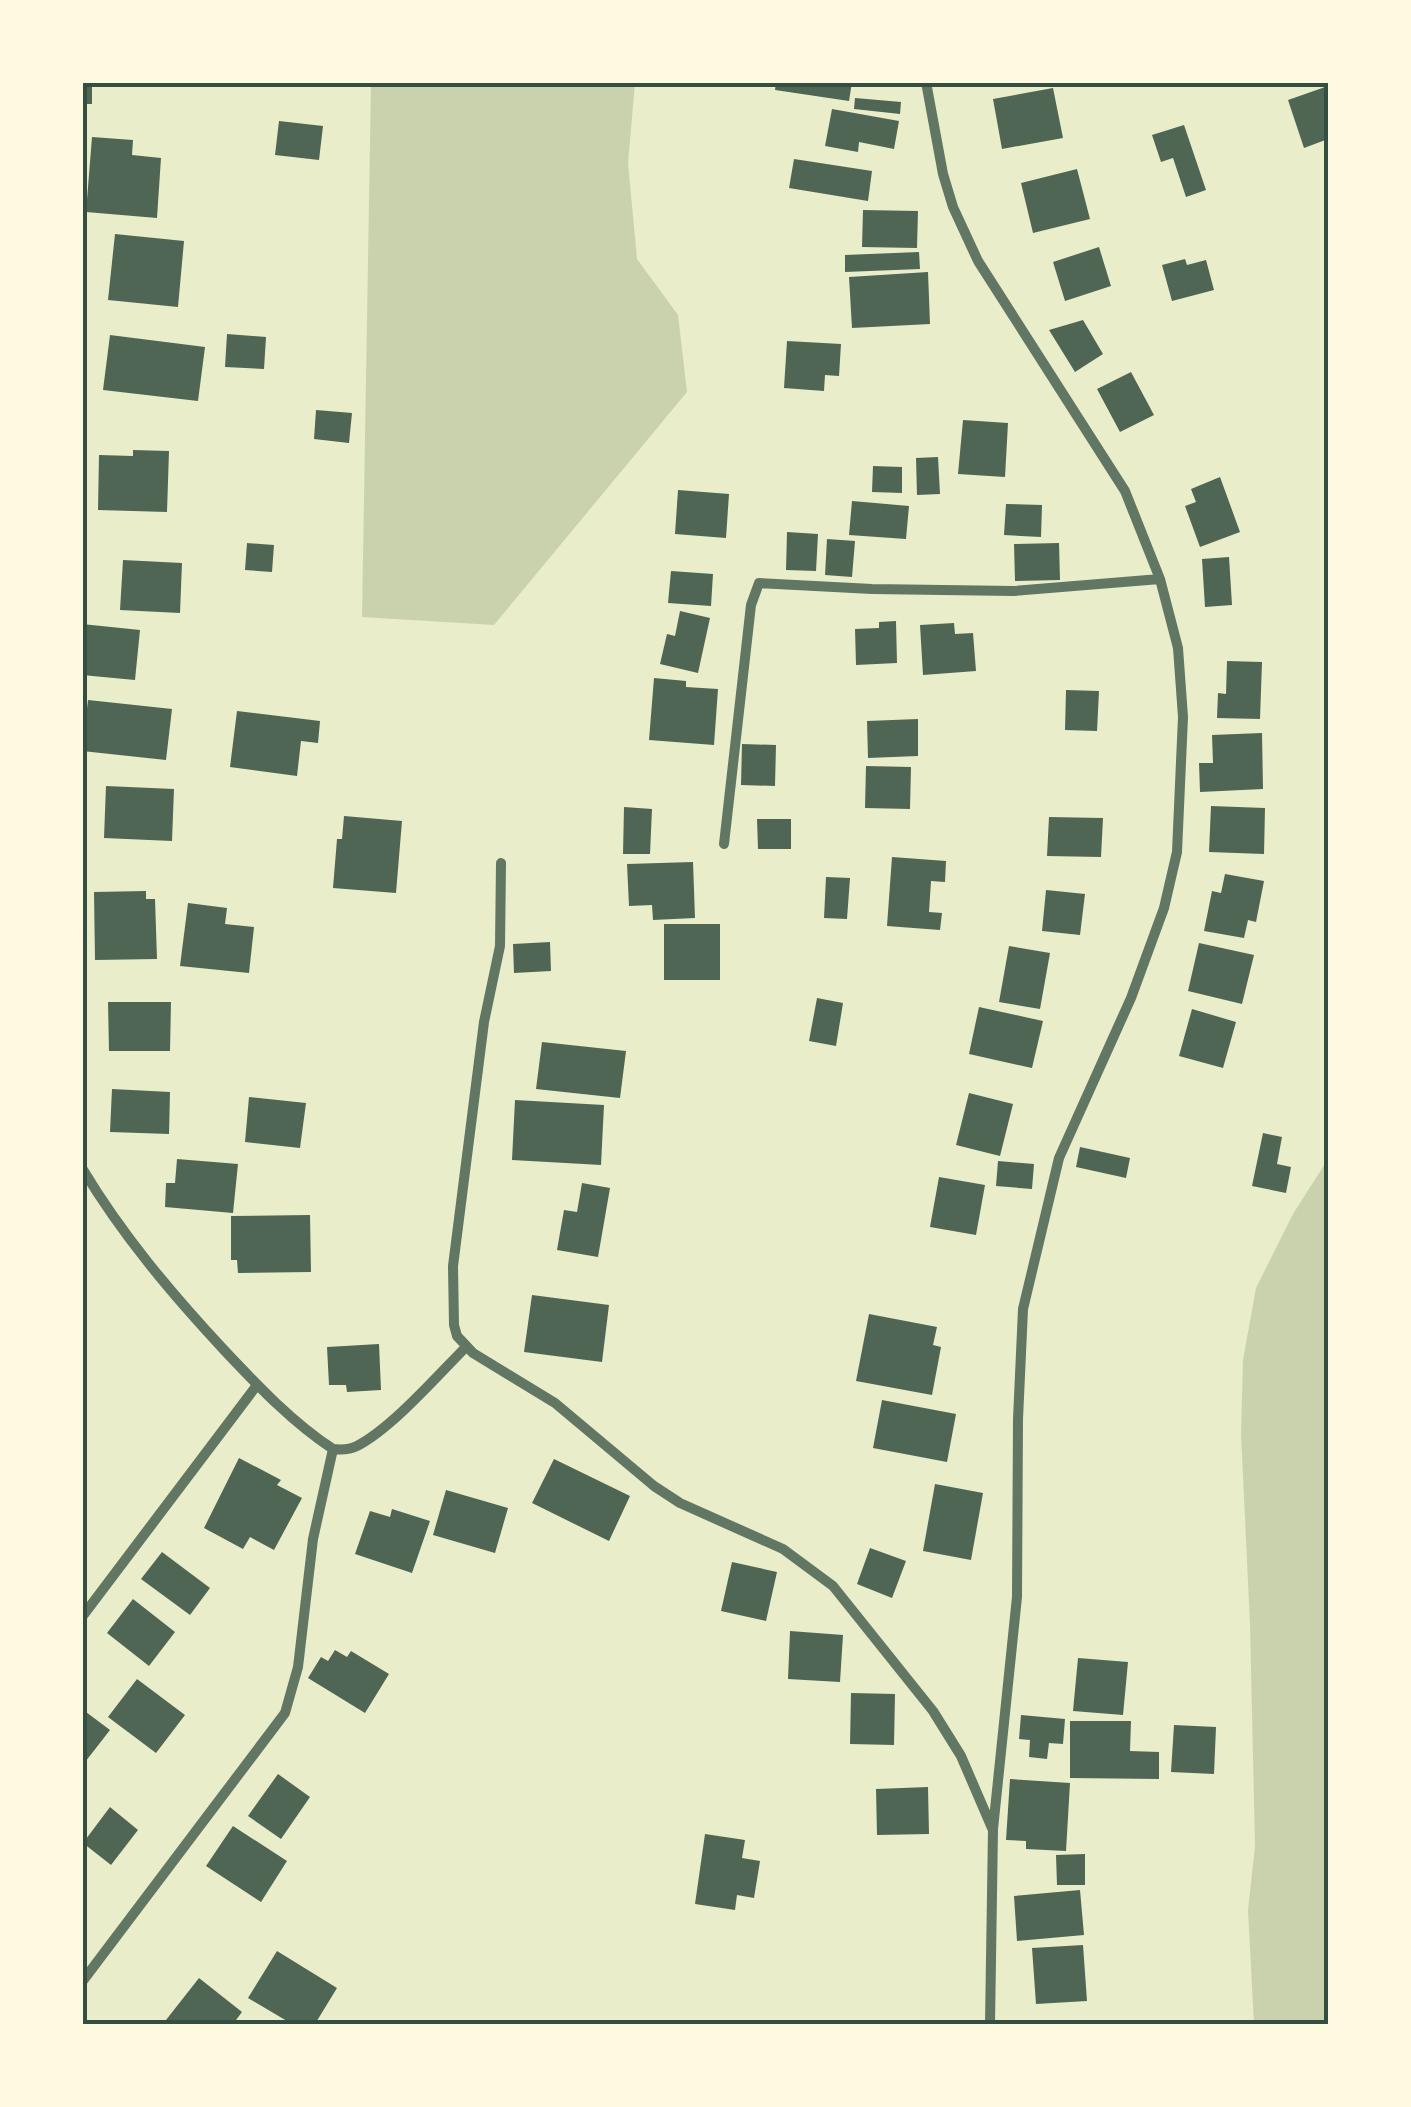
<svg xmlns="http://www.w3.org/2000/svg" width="1411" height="2107" viewBox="0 0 1411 2107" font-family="'Open Sans',sans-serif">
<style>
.green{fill:#cad2ad}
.building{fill:#4f6655}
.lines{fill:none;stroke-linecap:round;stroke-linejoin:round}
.minor{stroke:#617663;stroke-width:10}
.neatline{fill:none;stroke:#344e41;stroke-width:4}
</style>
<rect width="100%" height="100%" fill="#e9edc9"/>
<path class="green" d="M 371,83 L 635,83 L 628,163 L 637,259 L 678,315 L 687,392 L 494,625 L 362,617 Z
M 1328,1159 L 1328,2024 L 1254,2024 L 1248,1910 L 1255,1846 L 1250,1624 L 1241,1434 L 1243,1360 L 1256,1288 L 1293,1214 Z"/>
<path class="building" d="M 82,82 L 92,82 L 92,104 L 82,104 Z
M 776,82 L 852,82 L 849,101 L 775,90 Z
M 1328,86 L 1328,139 L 1304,148 L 1288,100 Z
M 1053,88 L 1063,138 L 1002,149 L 993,99 Z
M 855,98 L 901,102 L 900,114 L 854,109 Z
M 832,109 L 899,121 L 894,149 L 859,142 L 858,152 L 825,146 Z
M 279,121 L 323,126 L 319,160 L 275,155 Z
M 1184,125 L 1206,190 L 1186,197 L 1173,158 L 1161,162 L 1152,135 Z
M 92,137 L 133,140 L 132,155 L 161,158 L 157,218 L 86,212 Z
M 794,159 L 872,171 L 868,201 L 789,188 Z
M 1077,169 L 1090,219 L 1033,233 L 1021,183 Z
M 863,210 L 918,211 L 917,248 L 862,247 Z
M 115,234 L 184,241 L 178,307 L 108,300 Z
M 1099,247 L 1111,286 L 1065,301 L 1053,262 Z
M 919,252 L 920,269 L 845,272 L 845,255 Z
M 1185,259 L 1187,265 L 1206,260 L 1214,290 L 1172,301 L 1162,265 Z
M 928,272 L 930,324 L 852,328 L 849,277 Z
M 1083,320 L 1103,354 L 1075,372 L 1049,330 Z
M 227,334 L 266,337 L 264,369 L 225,367 Z
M 110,335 L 205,347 L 198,401 L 103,390 Z
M 787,341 L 841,344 L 839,376 L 825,375 L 824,391 L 784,388 Z
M 1131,372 L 1154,415 L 1120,432 L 1097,389 Z
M 316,410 L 352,413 L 349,443 L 314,439 Z
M 963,420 L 1008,423 L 1005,477 L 958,474 Z
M 133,450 L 169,451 L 167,512 L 98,510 L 99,455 L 133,456 Z
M 938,457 L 940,494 L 917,495 L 916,458 Z
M 873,466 L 902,467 L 902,493 L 872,492 Z
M 1220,477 L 1240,532 L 1200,547 L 1185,506 L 1196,502 L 1191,489 Z
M 678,490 L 729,494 L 726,538 L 675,534 Z
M 852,501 L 909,506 L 906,539 L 849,535 Z
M 1006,504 L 1042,505 L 1041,537 L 1004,535 Z
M 787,532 L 818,534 L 816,571 L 786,570 Z
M 827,539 L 855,541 L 852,577 L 825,575 Z
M 247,543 L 274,545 L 272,572 L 245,570 Z
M 1059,543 L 1060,580 L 1015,581 L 1014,544 Z
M 1229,557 L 1232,605 L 1205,607 L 1202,559 Z
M 123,560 L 182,563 L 180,613 L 120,610 Z
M 671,571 L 713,574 L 711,606 L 668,603 Z
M 680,611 L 710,618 L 698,673 L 660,664 L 667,634 L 675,636 Z
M 896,621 L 897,663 L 856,665 L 855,629 L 879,628 L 879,622 Z
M 954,623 L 955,634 L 973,633 L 976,671 L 923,675 L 920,625 Z
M 82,624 L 140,630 L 135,680 L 82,675 Z
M 1227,661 L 1262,662 L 1260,719 L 1217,718 L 1218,693 L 1226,694 Z
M 654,678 L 686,681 L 686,687 L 718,689 L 714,745 L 649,740 Z
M 1066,690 L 1099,691 L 1097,731 L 1065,730 Z
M 88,700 L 172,709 L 166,760 L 82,751 Z
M 237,711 L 320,721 L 318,743 L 301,741 L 297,776 L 230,767 Z
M 918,719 L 918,756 L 868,758 L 867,721 Z
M 1262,733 L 1263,789 L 1200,792 L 1199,763 L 1213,763 L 1212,735 Z
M 742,744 L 776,745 L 775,786 L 741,785 Z
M 866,766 L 911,767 L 910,809 L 865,808 Z
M 106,786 L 174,789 L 172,841 L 104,838 Z
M 1211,806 L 1265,808 L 1264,854 L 1209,852 Z
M 624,807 L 652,809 L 650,854 L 623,854 Z
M 344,816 L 402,821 L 396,893 L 333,888 L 337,839 L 342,839 Z
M 1049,817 L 1103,818 L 1101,857 L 1047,856 Z
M 757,819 L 791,819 L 791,849 L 758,849 Z
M 892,857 L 946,861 L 945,882 L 931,881 L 929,912 L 942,913 L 940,930 L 887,926 Z
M 693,862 L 695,918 L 653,920 L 652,905 L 629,906 L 627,864 Z
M 1225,874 L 1264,881 L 1256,922 L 1248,920 L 1244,938 L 1204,931 L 1212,891 L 1221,893 Z
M 826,877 L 850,878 L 847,919 L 824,918 Z
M 1046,890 L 1085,894 L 1080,935 L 1042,931 Z
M 146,891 L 146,899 L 155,899 L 157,959 L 95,960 L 94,892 Z
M 188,903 L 227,908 L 225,924 L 254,927 L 249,973 L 180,966 Z
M 664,924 L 720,924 L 720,980 L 664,980 Z
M 550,942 L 551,971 L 514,973 L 513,944 Z
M 1199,943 L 1254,955 L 1242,1004 L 1188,991 Z
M 1009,946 L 1050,953 L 1040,1009 L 999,1002 Z
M 817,998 L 843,1003 L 836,1046 L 809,1041 Z
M 108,1002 L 171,1002 L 170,1051 L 109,1051 Z
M 979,1007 L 1043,1021 L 1032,1068 L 969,1054 Z
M 1192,1009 L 1236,1022 L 1223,1068 L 1179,1056 Z
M 542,1042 L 626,1051 L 620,1098 L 536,1089 Z
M 112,1089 L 170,1092 L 169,1134 L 110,1132 Z
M 969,1093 L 1013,1104 L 1000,1156 L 956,1145 Z
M 249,1097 L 306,1103 L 300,1148 L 245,1142 Z
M 515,1100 L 604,1105 L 601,1165 L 512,1160 Z
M 1263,1133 L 1282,1137 L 1277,1164 L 1291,1167 L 1286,1193 L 1252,1186 Z
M 1080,1147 L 1130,1158 L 1126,1178 L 1076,1167 Z
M 177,1159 L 238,1164 L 233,1213 L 165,1207 L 166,1183 L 175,1183 Z
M 998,1161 L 1034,1164 L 1032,1189 L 996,1186 Z
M 939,1177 L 985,1185 L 976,1235 L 930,1227 Z
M 582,1183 L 610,1188 L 598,1257 L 557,1250 L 564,1210 L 577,1212 Z
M 310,1215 L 311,1272 L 238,1273 L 237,1260 L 231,1260 L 231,1216 Z
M 532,1295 L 609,1305 L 602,1362 L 524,1352 Z
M 869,1314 L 937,1327 L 933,1345 L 941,1347 L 932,1395 L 856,1381 Z
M 379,1344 L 381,1390 L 347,1392 L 346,1385 L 329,1385 L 327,1347 Z
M 882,1400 L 956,1414 L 947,1462 L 873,1448 Z
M 239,1458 L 281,1480 L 277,1485 L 302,1498 L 274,1550 L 250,1537 L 243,1549 L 204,1528 Z
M 554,1459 L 630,1496 L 609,1541 L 532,1503 Z
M 935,1484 L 983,1493 L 971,1560 L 923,1551 Z
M 446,1490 L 508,1508 L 495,1553 L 433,1535 Z
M 392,1509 L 430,1521 L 412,1573 L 355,1554 L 370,1511 L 390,1517 Z
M 870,1548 L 906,1561 L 892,1598 L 857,1584 Z
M 162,1552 L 210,1588 L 190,1615 L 141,1579 Z
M 732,1562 L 777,1572 L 766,1621 L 721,1611 Z
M 133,1599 L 175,1632 L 149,1666 L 107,1633 Z
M 790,1631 L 843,1635 L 840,1682 L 788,1679 Z
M 335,1650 L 347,1657 L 351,1651 L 389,1674 L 365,1713 L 308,1678 L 321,1657 L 328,1661 Z
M 1078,1658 L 1128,1662 L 1123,1715 L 1073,1711 Z
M 137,1679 L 185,1715 L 156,1753 L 108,1717 Z
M 851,1693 L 895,1694 L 894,1745 L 850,1744 Z
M 82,1709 L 110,1730 L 82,1766 Z
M 1021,1715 L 1065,1719 L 1063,1744 L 1049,1743 L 1047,1759 L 1029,1757 L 1030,1740 L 1019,1739 Z
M 1070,1721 L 1131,1721 L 1130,1751 L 1159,1752 L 1159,1779 L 1070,1778 Z
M 1174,1725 L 1216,1727 L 1214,1774 L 1171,1772 Z
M 278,1774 L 310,1797 L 281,1839 L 248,1816 Z
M 1010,1779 L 1070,1783 L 1066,1851 L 1026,1849 L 1026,1841 L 1006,1840 Z
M 928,1787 L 929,1834 L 877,1835 L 876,1789 Z
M 110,1807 L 138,1830 L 111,1865 L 83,1843 Z
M 233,1826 L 287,1861 L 261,1902 L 206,1866 Z
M 705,1834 L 745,1840 L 742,1858 L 760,1861 L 754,1898 L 737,1895 L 735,1910 L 695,1904 Z
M 1085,1854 L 1085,1885 L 1057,1885 L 1056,1855 Z
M 1080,1890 L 1084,1935 L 1017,1941 L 1014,1896 Z
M 1083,1945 L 1087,2001 L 1036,2004 L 1032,1948 Z
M 277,1951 L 337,1988 L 315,2024 L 292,2024 L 248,1998 Z
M 199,1978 L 242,2012 L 233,2024 L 171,2024 L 166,2020 Z"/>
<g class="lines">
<path class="minor" d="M 926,82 L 943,174 L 953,207 L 978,261 L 1125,491 L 1160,579 L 1178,648 L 1183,717 L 1177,852 L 1164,908 L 1131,998 L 1059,1158 L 1023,1309 L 1018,1419 L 1017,1597 L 993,1829 L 990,2024
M 724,844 L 751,605 L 759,583 L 872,589 L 1014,591 L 1160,579
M 501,863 L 500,946 L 484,1022 L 453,1266 L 454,1325 L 457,1336 L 473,1353 L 555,1403 L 654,1486 L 680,1503 L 783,1549 L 833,1586 L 933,1711 L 961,1756 L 992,1828
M 82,1168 C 122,1235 172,1294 225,1351 C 258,1386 293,1423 333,1449 C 342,1450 349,1450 357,1446 C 392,1428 437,1376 466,1347
M 82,1617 L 257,1385
M 82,1982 L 285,1713 L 298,1667 L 313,1539 L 333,1449"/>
</g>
<rect width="1411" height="2107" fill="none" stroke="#fefae0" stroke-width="170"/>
<rect x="85" y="85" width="1241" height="1937" class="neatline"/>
</svg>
